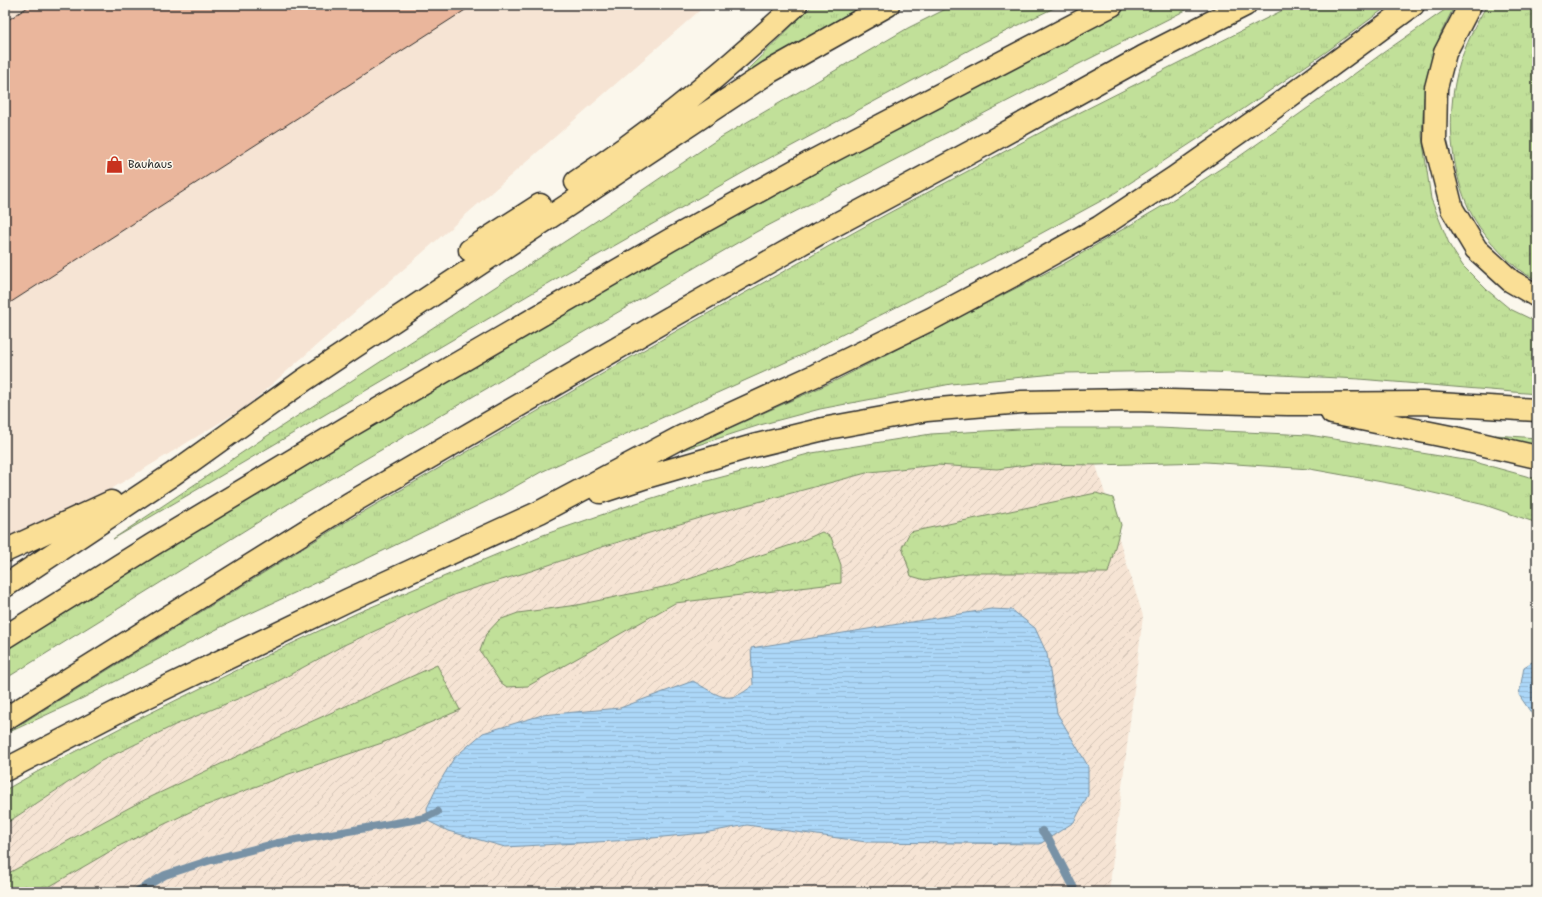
<svg xmlns="http://www.w3.org/2000/svg" width="1542" height="897" viewBox="0 0 1542 897" font-family="'Shantell Sans',sans-serif">
<style>
.built{fill:#f6e4d4}
.industrial{fill:url(#industrial-furrows)}
.grass{fill:url(#grass-tufts);stroke:#768662}
.forest{fill:url(#forest-crowns);stroke:#768662}
.water{fill:url(#water-rules);stroke:#7892a6}
.lines{fill:none;stroke-linecap:round;stroke-linejoin:round}
.stream{stroke:#7892a6;stroke-width:8}
.building{fill:#eab69c;stroke:#2b2b2b}
.motorway-casing{stroke:#2b2b2b;stroke-width:25}
.motorway{stroke:#fadf96;stroke-width:22}
.labels{text-anchor:middle;stroke-width:3;stroke-linejoin:round;paint-order:stroke}
.poi-label{font-size:11px;fill:#2b2b2b;stroke:#fbf7ec;text-anchor:start}
</style>
<defs>
<pattern id="industrial-furrows" width="10" height="10" patternUnits="userSpaceOnUse"><rect width="10" height="10" fill="#f6e4d4"/><path d="M-1 1l2-2M0 10L10 0M9 11l2-2" fill="none" stroke="#d3c4b6"/></pattern>
<pattern id="grass-tufts" width="24" height="20" patternUnits="userSpaceOnUse"><rect width="24" height="20" fill="#c1e099"/><path d="M3 7l-1-3M5 7V3M7 7l1-3M15 17l-1-3M17 17v-4M19 17l1-3" fill="none" stroke="#a6c084"/></pattern>
<pattern id="forest-crowns" width="20" height="18" patternUnits="userSpaceOnUse"><rect width="20" height="18" fill="#c1e099"/><path d="M2 6a3 3 0 1 1 6 0M12 15a3 3 0 1 1 6 0" fill="none" stroke="#a6c084"/></pattern>
<pattern id="water-rules" width="6" height="5" patternUnits="userSpaceOnUse"><rect width="6" height="5" fill="#acd7f8"/><path d="M0 2.5h6" fill="none" stroke="#94b9d5"/></pattern>
</defs>
<rect width="100%" height="100%" fill="#fbf7ec"/>
<filter id="ink" filterUnits="userSpaceOnUse"><feTurbulence type="fractalNoise" baseFrequency=".025" numOctaves="2"/><feDisplacementMap in="SourceGraphic" scale="8" xChannelSelector="R" yChannelSelector="G"/><feConvolveMatrix kernelMatrix="1 2 1 2 8 2 1 2 1" color-interpolation-filters="sRGB"/></filter>
<g filter="url(#ink)">
<path class="built" d="M 5,5 L 706,5 L 247,406 L 5,554 Z"/>
<path class="industrial" d="M 1033,464 L 1096,465 L 1143,616 L 1109,892 L 5,892 L 5,824 L 101,761 L 175,725 L 271,685 L 344,645 L 456,594 L 531,571 L 602,547 L 717,513 L 870,472 L 937,465 L 997,469 Z"/>
<path class="grass" d="M 813,5 L 863,5 L 782,52 L 749,73 L 747,70 Z
M 954,5 L 1060,5 L 984,42 L 753,167 L 561,276 L 113,539 L 279,428 L 610,212 L 718,139 L 908,28 Z
M 1129,5 L 1196,5 L 1073,67 L 756,232 L 276,511 L 5,679 L 5,645 L 264,485 L 752,203 L 1068,36 Z
M 1293,5 L 1389,5 L 1326,52 L 1233,116 L 1110,196 L 1040,234 L 804,354 L 541,472 L 502,494 L 318,582 L 221,627 L 83,698 L 5,734 L 337,527 L 680,329 L 887,214 L 1047,129 Z
M 1452,5 L 1455,5 L 1441,33 L 1431,62 L 1424,98 L 1422,136 L 1431,199 L 1450,246 L 1463,266 L 1487,290 L 1510,309 L 1537,322 L 1537,394 L 1359,379 L 1240,373 L 1180,371 L 1065,373 L 951,384 L 820,409 L 760,425 L 676,452 L 837,380 L 1067,262 L 1166,204 L 1240,156 L 1315,103 L 1380,55 Z
M 1487,5 L 1537,5 L 1537,280 C 1532,277 1526,275 1521,271 C 1503,257 1480,232 1470,211 C 1452,173 1447,125 1455,83 C 1460,55 1473,29 1487,5 Z
M 1038,428 L 1159,428 L 1309,435 L 1471,461 L 1537,479 L 1537,523 L 1485,505 L 1399,485 L 1310,469 L 1206,462 L 1096,465 L 1033,464 L 997,469 L 937,465 L 870,472 L 717,513 L 602,547 L 531,571 L 456,594 L 344,645 L 271,685 L 175,725 L 101,761 L 5,824 L 5,790 L 53,763 L 126,725 L 276,651 L 357,613 L 543,535 L 630,505 L 707,481 L 812,453 L 931,434 Z
M 1495,435 L 1537,438 L 1537,449 L 1532,447 Z"/>
<path class="forest" d="M 1096,493 L 1113,498 L 1121,525 L 1108,573 L 968,573 L 925,580 L 911,576 L 902,547 L 910,532 Z
M 822,532 L 831,537 L 841,565 L 841,583 L 675,603 L 528,686 L 507,687 L 500,682 L 480,651 L 486,634 L 499,620 L 518,613 L 577,605 L 668,586 L 794,544 Z
M 437,665 L 460,710 L 382,743 L 289,774 L 194,810 L 121,845 L 40,892 L 5,892 L 5,875 L 136,804 L 297,728 Z"/>
<path class="water" d="M 991,609 L 1012,610 L 1035,628 L 1047,654 L 1057,713 L 1088,766 L 1088,795 L 1074,822 L 1040,844 L 866,842 L 747,825 L 704,833 L 632,840 L 505,847 L 448,831 L 428,821 L 427,808 L 439,783 L 454,758 L 483,733 L 542,715 L 620,708 L 693,681 C 718,695 728,707 753,685 L 751,648 Z
M 1537,659 L 1537,717 L 1534,717 L 1519,695 L 1524,667 Z"/>
<g class="lines">
<path class="stream" d="M 1042,831 L 1049,840 L 1076,892
M 136,892 L 165,875 L 211,860 L 278,843 L 425,818 L 437,812"/>
</g>
<path class="building" d="M 31,5 L 473,5 L 5,306 L 5,22 Z"/>
<g class="lines">
<defs>
<path id="motorway" d="M 1470,5 L 1445,53 L 1436,88 L 1435,141 L 1452,209 L 1476,249 L 1511,281 L 1537,296
M 576,182 C 655,130 727,70 796,5
M 470,250 L 540,205
M 1332,413 L 1450,437 L 1537,457
M 600,492 L 646,477 L 753,446 L 828,428 L 927,410 L 1022,402 L 1132,400 L 1288,404 L 1422,403 L 1537,410
M 5,551 L 111,502
M 5,586 L 173,474 L 304,380 L 769,72 L 888,5
M 5,637 L 152,545 L 350,426 L 670,240 L 811,162 L 1112,5
M 5,719 L 349,504 L 666,320 L 818,234 L 986,144 L 1143,57 L 1245,5
M 5,770 L 138,701 L 348,600 L 540,512 L 681,437 L 816,375 L 931,319 L 1021,271 L 1100,227 L 1174,178 L 1275,107 L 1413,5"/>
</defs>
<use href="#motorway" class="motorway-casing"/>
<use href="#motorway" class="motorway"/>
</g>
</g>
<defs>
<symbol id="shop-bare" viewBox="-9 -9 18 18"><path d="M-5-2.5h2.3a2.7 3.5 0 0 1 5.4 0H5L5.5 6h-11ZM-1.5-2.5h3a1.5 2.3 0 0 0-3 0Z" fill="#c8321e" stroke="#fbf7ec" stroke-width="2.5" paint-order="stroke"/></symbol>
</defs>
<g fill-rule="evenodd">
<use href="#shop-bare" x="102" y="152" width="25" height="25"/>
</g>
<g class="labels">
<g class="poi-label">
<text x="128" y="168">Bauhaus</text>
</g>
</g>
<rect width="1542" height="897" fill="none" stroke="#fbf7ec" stroke-width="20"/>
<rect x="10" y="10" width="1522" height="877" fill="none" stroke="#2b2b2b" stroke-width="1.5" filter="url(#ink)"/>
</svg>
